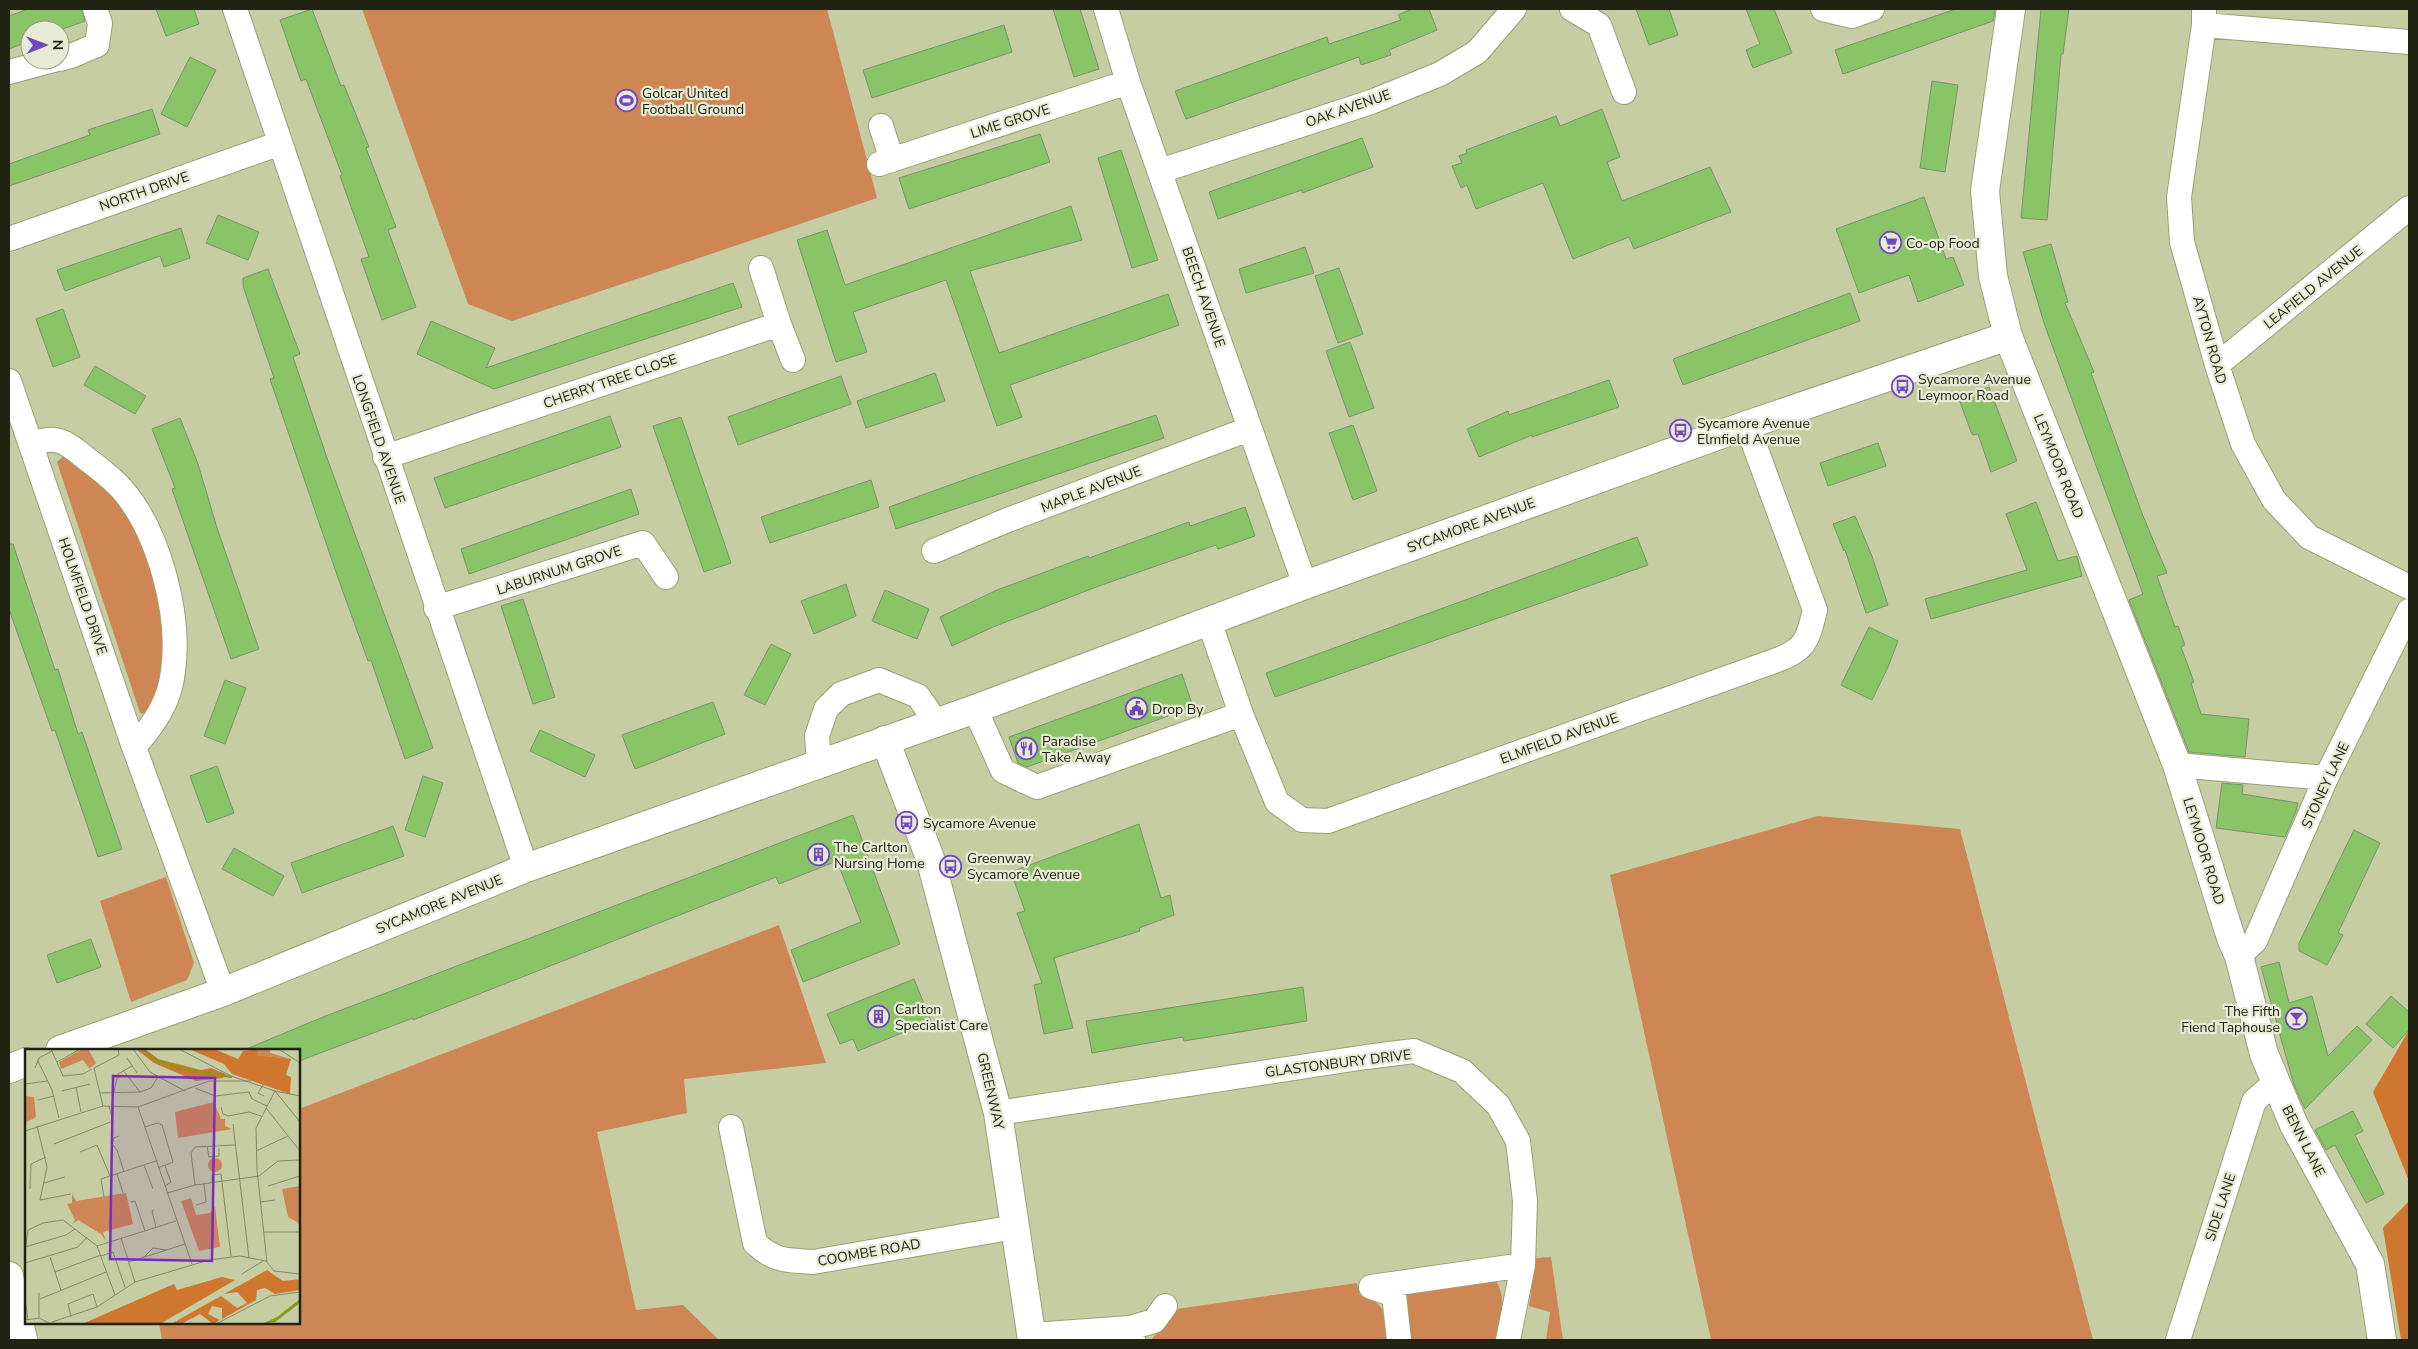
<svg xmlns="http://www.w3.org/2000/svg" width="2418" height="1349" viewBox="0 0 2418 1349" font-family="'Nunito Sans',sans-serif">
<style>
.green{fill:#ce8754}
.forest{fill:#cf762f}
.building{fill:#89c467;stroke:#7b926f}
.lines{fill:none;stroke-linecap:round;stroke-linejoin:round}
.minor-casing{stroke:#99a076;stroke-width:26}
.tertiary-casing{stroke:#99a076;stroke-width:30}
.secondary-casing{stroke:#99a076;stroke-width:30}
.minor{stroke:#fff;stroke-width:24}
.tertiary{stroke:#fff;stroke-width:28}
.secondary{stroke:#fff;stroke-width:28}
.labels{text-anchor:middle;stroke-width:4.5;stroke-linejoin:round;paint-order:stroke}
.poi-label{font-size:14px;fill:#202312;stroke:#e7ebd5;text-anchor:start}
.street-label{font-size:14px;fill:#202312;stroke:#e7ebd5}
.inset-river{fill:none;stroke:#8b971b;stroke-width:2.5}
.inset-road{fill:none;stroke:#848968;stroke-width:1}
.view{fill:#7b2cbf;fill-opacity:0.15;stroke:#7b2cbf;stroke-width:2.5}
.inset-edge{fill:none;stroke:#202312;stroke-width:2.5}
</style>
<rect width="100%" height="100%" fill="#c6cda2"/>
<path class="green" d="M 362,9 L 827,9 L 877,198 L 512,321 L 468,304 Z
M 65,455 L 79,459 L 129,514 L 159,581 L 165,673 L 151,715 L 140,713 L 57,462 Z
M 1818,816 L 1960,829 L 2093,1340 L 1711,1340 L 1610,875 Z
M 166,877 L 194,963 L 187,980 L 131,1002 L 100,901 Z
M 779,925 L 826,1063 L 684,1079 L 687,1113 L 597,1132 L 636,1310 L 683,1305 L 719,1340 L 162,1340 L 159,1323 L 299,1323 L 299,1109 Z
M 1551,1257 L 1563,1340 L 1546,1340 L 1550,1312 L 1529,1306 L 1536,1258 Z
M 1490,1275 C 1510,1291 1500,1318 1495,1340 L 1407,1340 L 1402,1301 L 1411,1288 Z
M 1357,1283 L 1360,1295 C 1388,1305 1385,1313 1388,1340 L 1151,1340 L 1163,1326 L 1163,1311 Z"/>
<path class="forest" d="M 2409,1030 L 2409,1181 L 2373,1092 Z
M 2409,1201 L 2409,1340 L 2401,1340 L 2383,1228 Z"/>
<path class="building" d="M 28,9 L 82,9 L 85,21 L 60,30 L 30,30 L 30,41 L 9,49 L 9,16 Z
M 156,9 L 194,9 L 199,24 L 166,36 Z
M 312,9 L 341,86 L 344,85 L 369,147 L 366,148 L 396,227 L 388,230 L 416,307 L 382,320 L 361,259 L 369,257 L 340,176 L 342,175 L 306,79 L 301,81 L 280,20 Z
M 1053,9 L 1080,9 L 1099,69 L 1074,77 Z
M 1412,9 L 1429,9 L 1437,30 L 1389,50 L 1391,55 L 1361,65 L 1359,57 L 1186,119 L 1175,91 L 1327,37 L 1329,44 L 1401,20 L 1398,15 Z
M 1636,9 L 1669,9 L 1678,35 L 1649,45 Z
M 1746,9 L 1774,9 L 1792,53 L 1753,68 L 1746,50 L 1760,44 Z
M 1956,9 L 1995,9 L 1993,21 L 1843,74 L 1835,50 Z
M 2041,9 L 2069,9 L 2063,54 L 2061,54 L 2047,220 L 2021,218 Z
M 1004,25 L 1012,52 L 872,98 L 863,70 Z
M 190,57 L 216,70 L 187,127 L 161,114 Z
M 1932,81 L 1958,85 L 1945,172 L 1920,168 Z
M 152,109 L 160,134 L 9,186 L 9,164 L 90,135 L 88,130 Z
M 1602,109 L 1620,157 L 1607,162 L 1622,201 L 1710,167 L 1731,212 L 1634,249 L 1629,237 L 1573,259 L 1543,183 L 1476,209 L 1467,185 L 1461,188 L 1452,166 L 1462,163 L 1459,156 L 1467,153 L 1466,150 L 1556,116 L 1560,126 Z
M 1040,134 L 1050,162 L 909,209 L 899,178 Z
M 1362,138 L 1373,167 L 1302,193 L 1302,190 L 1218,219 L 1209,192 Z
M 1121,150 L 1158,260 L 1132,268 L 1098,158 Z
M 1924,197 L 1946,259 L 1953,257 L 1964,285 L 1918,302 L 1909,275 L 1859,293 L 1836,229 Z
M 1071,206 L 1082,240 L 970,271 L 999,353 L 1168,294 L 1179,325 L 1010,385 L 1022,417 L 997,426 L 946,280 L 853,312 L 867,352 L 836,362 L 797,240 L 827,230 L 845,285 Z
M 218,215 L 259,232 L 248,260 L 206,243 Z
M 181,228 L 190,258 L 164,267 L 160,256 L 65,291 L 57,270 Z
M 2051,244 L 2068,302 L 2065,303 L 2094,372 L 2091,373 L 2143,516 L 2167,573 L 2157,576 L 2175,627 L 2178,626 L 2185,645 L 2181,647 L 2194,682 L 2191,683 L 2201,714 L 2249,719 L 2245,757 L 2189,752 L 2129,600 L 2143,594 L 2044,323 L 2023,252 Z
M 1305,247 L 1314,273 L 1246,293 L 1239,269 Z
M 1339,268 L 1363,334 L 1338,343 L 1315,276 Z
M 268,269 L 300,354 L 293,357 L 326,455 L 433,748 L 405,759 L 371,660 L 368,661 L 337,575 L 270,379 L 274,378 L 243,286 L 243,278 Z
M 733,283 L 742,307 L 494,389 L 417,354 L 431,321 L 495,348 L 486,368 Z
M 1850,293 L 1860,321 L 1683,385 L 1673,359 Z
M 63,309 L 80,357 L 53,367 L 36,319 Z
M 1350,342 L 1374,408 L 1349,417 L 1326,351 Z
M 95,366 L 146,396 L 135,414 L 84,385 Z
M 935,373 L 945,401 L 866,428 L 857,401 Z
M 841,376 L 851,404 L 738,445 L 728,417 Z
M 1609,380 L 1619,407 L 1532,437 L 1532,435 L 1479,457 L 1467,429 L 1508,411 L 1509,415 Z
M 1989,387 L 2017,461 L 1991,472 L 1978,434 L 1973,435 L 1971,432 L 1959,399 Z
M 1156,415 L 1164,438 L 896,529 L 889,507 L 975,476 Z
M 610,416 L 621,447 L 445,508 L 434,478 Z
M 681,417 L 731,563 L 704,572 L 653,426 Z
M 180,418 L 198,464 L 217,528 L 259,649 L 231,659 L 172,489 L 175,488 L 152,429 Z
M 1353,425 L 1377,491 L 1353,500 L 1329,433 Z
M 1878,443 L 1886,466 L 1828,486 L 1820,463 Z
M 871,480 L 879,507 L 770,543 L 761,517 Z
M 631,489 L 639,514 L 469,574 L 461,549 Z
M 2036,502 L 2058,561 L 2077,556 L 2082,576 L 1931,619 L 1925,599 L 2027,570 L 2006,514 Z
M 1245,507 L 1255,536 L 1218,549 L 1216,545 L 1099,586 L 993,627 L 952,646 L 940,617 L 997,590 L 1088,556 L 1089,558 L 1189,522 L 1190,526 Z
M 1855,516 L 1872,556 L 1888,605 L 1866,613 L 1845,550 L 1844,551 L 1833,524 Z
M 1637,537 L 1648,565 L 1275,697 L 1266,673 Z
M 9,544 L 13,544 L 55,670 L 58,669 L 78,734 L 82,732 L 122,849 L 98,857 L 55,730 L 52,731 L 9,609 Z
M 846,584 L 856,616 L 814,634 L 801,601 Z
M 885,590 L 929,609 L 917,639 L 872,621 Z
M 523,599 L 555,697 L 533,704 L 501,606 Z
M 1869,627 L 1898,641 L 1888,667 L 1872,700 L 1841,685 Z
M 771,644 L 791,654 L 765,705 L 744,695 Z
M 1182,674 L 1193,707 L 1027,767 L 1018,763 L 1009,737 Z
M 225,680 L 246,688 L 225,744 L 204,736 Z
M 713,702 L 725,734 L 635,769 L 622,735 Z
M 540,730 L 595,755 L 585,777 L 530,751 Z
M 217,766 L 234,813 L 207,823 L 190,776 Z
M 423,776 L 443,783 L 425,837 L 405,830 Z
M 2222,783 L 2243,785 L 2242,794 L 2298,803 L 2296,811 L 2285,837 L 2216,828 Z
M 853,815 L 900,944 L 803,982 L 791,950 L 861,922 L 837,861 L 779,884 L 776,877 L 413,1020 L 413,1018 L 299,1061 L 299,1050 L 244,1050 L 323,1017 Z
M 1139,824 L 1161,898 L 1170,895 L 1174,915 L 1139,928 L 1140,931 L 1054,958 L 1073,1028 L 1044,1034 L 1034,985 L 1042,983 L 1017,913 L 1025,911 L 1011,872 Z
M 393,826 L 404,856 L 302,893 L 291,863 Z
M 2354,830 L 2380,843 L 2338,933 L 2343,935 L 2327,965 L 2299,951 L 2299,943 Z
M 234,848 L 284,876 L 273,896 L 222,869 Z
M 91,939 L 101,967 L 57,983 L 47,955 Z
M 2279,962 L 2289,1003 L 2312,996 L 2328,1056 L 2357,1026 L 2372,1040 L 2305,1109 L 2294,1085 L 2261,967 Z
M 914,979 L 931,1021 L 858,1051 L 853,1039 L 840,1044 L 827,1014 Z
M 1303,987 L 1307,1021 L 1184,1041 L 1183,1037 L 1092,1053 L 1086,1021 Z
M 2391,996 L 2409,1012 L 2409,1030 L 2393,1048 L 2366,1024 Z
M 2353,1111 L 2363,1131 L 2355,1135 L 2384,1194 L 2366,1203 L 2335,1145 L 2326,1150 L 2315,1130 Z"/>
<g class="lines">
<defs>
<path id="minor" d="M 235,9 L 526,868
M 1106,9 L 1128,82 L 1305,585
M 1572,9 L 1599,25 L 1624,92
M 1823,9 L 1852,16 L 1872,9
M 2204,9 L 2204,25 L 2179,197 L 2182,242 L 2217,365 L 2243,444 L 2274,500 L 2309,537 L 2409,587
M 2204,25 L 2409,42
M 60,59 L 71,56 L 97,45 L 100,23 L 95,9
M 9,72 L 54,60
M 881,126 L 892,160
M 879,164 L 1128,82
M 1160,171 L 1371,102 L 1440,74 L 1477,52 L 1514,9
M 9,239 L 278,144
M 779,324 L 793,360
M 2217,365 L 2409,208
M 9,381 L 134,747 L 223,992
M 31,445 C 57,433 67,443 88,460 C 99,468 110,477 120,487 C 159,530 181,615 173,671 C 170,702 154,724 134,747
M 385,457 L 779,324 L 761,268
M 934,551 L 1005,521 L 1249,429
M 436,608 L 643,543 L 666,577
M 1209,621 L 1241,714 L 1277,802 L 1302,820 L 1328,821 L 1777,660 C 1807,649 1808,638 1815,610 L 1747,425
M 975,709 L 1003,771 L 1037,787 L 1241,714
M 819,763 L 817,736 L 826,709 L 841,694 L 879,680 L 918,696 L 936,722
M 2177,765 L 2326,778
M 2239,956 L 2255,941 L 2326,778 L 2409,611
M 998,1113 L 1366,1057 L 1414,1051 L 1462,1071 L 1498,1105 L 1518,1141 L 1525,1201 L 1523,1265 L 1508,1340
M 731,1127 L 755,1243 C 775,1262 787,1260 813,1262 L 1015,1227
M 1130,1328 L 1154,1321 L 1165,1306
M 1032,1335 L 1130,1328 L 1133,1340
M 1399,1340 L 1394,1295 L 1371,1287 L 1523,1265
M 2178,1340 L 2254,1101 L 2276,1082"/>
<path id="tertiary" d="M 2011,9 L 1985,191 L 1993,276 L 2008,336 L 2177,765 L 2231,938 L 2239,956 L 2264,1054 L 2294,1125 L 2370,1264 L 2382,1340
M 885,740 L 930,858 L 998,1113 L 1032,1340
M 60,1050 L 223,992 L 526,868 L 975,709 L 1305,585 L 1747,425 L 2008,336
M 9,1069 L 26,1062"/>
<path id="secondary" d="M 9,1276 L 23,1340"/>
</defs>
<use href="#minor" class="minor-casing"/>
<use href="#tertiary" class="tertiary-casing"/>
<use href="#secondary" class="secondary-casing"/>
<use href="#minor" class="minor"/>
<use href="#tertiary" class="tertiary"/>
<use href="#secondary" class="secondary"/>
</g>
<defs>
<symbol id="stadium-ring" viewBox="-11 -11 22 22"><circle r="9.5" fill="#e7ebd5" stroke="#7147c0" stroke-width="1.5"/><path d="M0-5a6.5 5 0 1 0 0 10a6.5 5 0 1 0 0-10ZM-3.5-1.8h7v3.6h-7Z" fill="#7147c0"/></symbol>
<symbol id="supermarket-ring" viewBox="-11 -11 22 22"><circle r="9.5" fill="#e7ebd5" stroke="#7147c0" stroke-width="1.5"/><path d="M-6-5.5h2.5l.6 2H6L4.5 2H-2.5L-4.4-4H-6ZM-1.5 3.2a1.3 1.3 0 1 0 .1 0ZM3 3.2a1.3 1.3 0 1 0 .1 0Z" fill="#7147c0"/></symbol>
<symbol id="bus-ring" viewBox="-11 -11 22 22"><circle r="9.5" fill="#e7ebd5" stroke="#7147c0" stroke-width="1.5"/><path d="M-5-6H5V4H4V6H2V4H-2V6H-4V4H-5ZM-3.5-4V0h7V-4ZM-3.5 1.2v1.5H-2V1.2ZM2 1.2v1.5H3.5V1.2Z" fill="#7147c0"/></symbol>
<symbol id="civic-ring" viewBox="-11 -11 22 22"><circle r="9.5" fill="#e7ebd5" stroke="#7147c0" stroke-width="1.5"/><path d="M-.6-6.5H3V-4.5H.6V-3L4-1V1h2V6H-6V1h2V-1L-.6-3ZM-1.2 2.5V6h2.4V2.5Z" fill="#7147c0"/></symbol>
<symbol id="restaurant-ring" viewBox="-11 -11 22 22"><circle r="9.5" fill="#e7ebd5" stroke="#7147c0" stroke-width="1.5"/><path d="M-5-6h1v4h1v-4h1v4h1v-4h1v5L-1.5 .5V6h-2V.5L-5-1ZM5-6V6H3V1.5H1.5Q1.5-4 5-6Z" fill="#7147c0"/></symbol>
<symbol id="building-ring" viewBox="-11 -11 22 22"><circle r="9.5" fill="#e7ebd5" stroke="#7147c0" stroke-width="1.5"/><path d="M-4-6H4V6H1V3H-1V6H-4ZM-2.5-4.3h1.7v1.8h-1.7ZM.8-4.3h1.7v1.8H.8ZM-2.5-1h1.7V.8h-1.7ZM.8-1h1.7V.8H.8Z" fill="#7147c0"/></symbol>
<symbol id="bar-ring" viewBox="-11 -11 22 22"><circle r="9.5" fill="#e7ebd5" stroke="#7147c0" stroke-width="1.5"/><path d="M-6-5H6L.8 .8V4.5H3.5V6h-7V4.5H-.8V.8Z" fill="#7147c0"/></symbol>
</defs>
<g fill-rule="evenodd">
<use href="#stadium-ring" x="614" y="88" width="25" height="25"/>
<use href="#supermarket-ring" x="1878" y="230" width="25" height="25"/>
<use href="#bus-ring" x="1890" y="374" width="25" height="25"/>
<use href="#bus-ring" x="1668" y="418" width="25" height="25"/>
<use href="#civic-ring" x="1124" y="696" width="25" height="25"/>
<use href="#restaurant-ring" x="1014" y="736" width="25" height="25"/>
<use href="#bus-ring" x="894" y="810" width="25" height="25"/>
<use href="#building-ring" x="806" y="842" width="25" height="25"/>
<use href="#bus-ring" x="938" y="854" width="25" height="25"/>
<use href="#building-ring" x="866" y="1004" width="25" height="25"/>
<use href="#bar-ring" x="2284" y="1006" width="25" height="25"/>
</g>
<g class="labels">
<g class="poi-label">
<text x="642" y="98">Golcar United<tspan x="642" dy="16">Football Ground</tspan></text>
<text x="1906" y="248">Co-op Food</text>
<text x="1918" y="384">Sycamore Avenue<tspan x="1918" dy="16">Leymoor Road</tspan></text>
<text x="1697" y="428">Sycamore Avenue<tspan x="1697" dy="16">Elmfield Avenue</tspan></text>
<text x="1152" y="714">Drop By</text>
<text x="1042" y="746">Paradise<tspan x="1042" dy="16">Take Away</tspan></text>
<text x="923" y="828">Sycamore Avenue</text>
<text x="834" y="852">The Carlton<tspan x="834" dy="16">Nursing Home</tspan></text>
<text x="967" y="863">Greenway<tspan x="967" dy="16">Sycamore Avenue</tspan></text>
<text x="895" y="1014">Carlton<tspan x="895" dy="16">Specialist Care</tspan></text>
<text x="2280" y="1016" text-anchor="end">The Fifth<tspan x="2280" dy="16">Fiend Taphouse</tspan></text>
</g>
<g class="street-label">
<text transform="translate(1348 108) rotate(-19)" y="5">OAK AVENUE</text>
<text transform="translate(1010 121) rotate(-18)" y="5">LIME GROVE</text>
<text transform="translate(144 191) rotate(-19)" y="5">NORTH DRIVE</text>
<text transform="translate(2313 287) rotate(-39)" y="5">LEAFIELD AVENUE</text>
<text transform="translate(1204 297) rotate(71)" y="5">BEECH AVENUE</text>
<text transform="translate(2210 340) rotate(74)" y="5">AYTON ROAD</text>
<text transform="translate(610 381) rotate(-19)" y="5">CHERRY TREE CLOSE</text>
<text transform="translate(379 439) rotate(71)" y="5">LONGFIELD AVENUE</text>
<text transform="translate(2059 466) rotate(68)" y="5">LEYMOOR ROAD</text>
<text transform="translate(1091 489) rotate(-21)" y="5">MAPLE AVENUE</text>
<text transform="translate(1471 525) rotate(-20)" y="5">SYCAMORE AVENUE</text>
<text transform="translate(559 570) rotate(-18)" y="5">LABURNUM GROVE</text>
<text transform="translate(83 596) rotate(71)" y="5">HOLMFIELD DRIVE</text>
<text transform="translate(1559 738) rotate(-20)" y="5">ELMFIELD AVENUE</text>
<text transform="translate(2325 785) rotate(-65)" y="5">STONEY LANE</text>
<text transform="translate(2204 851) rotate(73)" y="5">LEYMOOR ROAD</text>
<text transform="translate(439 904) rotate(-22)" y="5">SYCAMORE AVENUE</text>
<text transform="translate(1338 1063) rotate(-7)" y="5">GLASTONBURY DRIVE</text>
<text transform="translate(991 1091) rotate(77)" y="5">GREENWAY</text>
<text transform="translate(2304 1141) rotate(63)" y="5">BENN LANE</text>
<text transform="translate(2220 1207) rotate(-72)" y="5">SIDE LANE</text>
<text transform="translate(869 1252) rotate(-10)" y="5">COOMBE ROAD</text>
</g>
</g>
<g transform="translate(25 1049)">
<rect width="275" height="275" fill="#c6cda2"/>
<path d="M 57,0 L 63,0 L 71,14 L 68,17 L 64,19 L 58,11 L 36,20 L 34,13 ZM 234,0 L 245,0 L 245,4 L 266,10 L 230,6 ZM 0,47 L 9,48 L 11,68 L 0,74 ZM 189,53 L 196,70 L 200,70 L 200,77 L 207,80 L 153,89 L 150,63 ZM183 116a7 7 0 1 1 14 0a7 7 0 1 1-14 0ZM 275,137 L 275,174 L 274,174 L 263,168 L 257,140 ZM 101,144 L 108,175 L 78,183 L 81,192 L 76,185 L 53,171 L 47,175 L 50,171 L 42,155 L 47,154 L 47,145 L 51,152 ZM 166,149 L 171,166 L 185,164 L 190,157 L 195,198 L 174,202 L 156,152 Z" fill="#ce8754"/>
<path d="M 111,0 L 120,0 L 133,10 L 176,21 L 186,19 L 201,25 L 198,29 L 171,32 L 129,14 ZM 164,0 L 189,0 L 213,10 L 218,2 L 234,0 L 231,6 L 266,10 L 261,26 L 266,28 L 265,45 L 207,25 L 199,15 ZM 242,221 L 258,232 L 275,230 L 275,241 L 250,245 L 240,239 L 232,241 L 231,251 L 197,270 L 197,259 L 187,257 L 183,265 L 195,271 L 188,275 L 175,265 L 156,275 L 146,275 L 196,247 L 212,259 L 222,254 L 212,243 L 199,245 ZM 197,228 L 210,231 L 135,275 L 57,275 L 149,235 L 152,241 Z" fill="#cf762f"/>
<path d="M 275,250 L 275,254 L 250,273 L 237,275 L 252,268 Z" fill="#8b971b"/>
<path class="inset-river" d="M 117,0 L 131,11 L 157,20M 158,20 L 207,28"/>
<path class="inset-road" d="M 26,0 L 38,27 L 58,25 L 67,20M 108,0 L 125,23 L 160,42M 154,0 L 206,27 L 250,42 L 275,47M 254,0 L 275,14M 102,9 L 112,24M 13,12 L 27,41 L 34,69M 32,13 L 55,0M 10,19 L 14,9 L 27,2M 98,21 L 115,43M 0,35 L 22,32M 238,36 L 233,44 L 239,47M 51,38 L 56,63M 170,39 L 190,47 L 224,43 L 227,50 L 242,57M 37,42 L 65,35M 89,43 L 93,25 L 107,17M 75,44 L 115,43 L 126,39 L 133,28M 13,51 L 29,47M 78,57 L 69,19 L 94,6 L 93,0M 113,58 L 167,215M 196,58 L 198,65 L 203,67 L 224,63 L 236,67M 241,59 L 275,102M 208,75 L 224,209M 12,77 L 22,118 L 15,151 L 46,145M 119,78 L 133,74 L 137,76 L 148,113 L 133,119M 0,82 L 78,57 L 113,58 L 184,32 L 226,32M 94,87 L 89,89 L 87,95 L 92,101 L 99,123M 29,95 L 88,72 L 84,57M 182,97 L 184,108 L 194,107 L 194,99M 231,102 L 263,87M 55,103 L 72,96 L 85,127M 119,116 L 128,140M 92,125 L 98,144M 19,134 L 40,128M 187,134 L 187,126 L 196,125 L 206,207M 170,136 L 166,104 L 170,98 L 210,96M 140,137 L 146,133 L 140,117M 243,137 L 275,127M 5,140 L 6,115 L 21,108M 142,144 L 170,136 L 234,127 L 253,112 L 275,111M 79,148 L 76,130 L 131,112M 106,153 L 110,152 L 120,182M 235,153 L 250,151M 171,156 L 181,153 L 179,135M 129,161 L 127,162 L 131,178M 239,183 L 275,183M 96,189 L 110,233M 72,197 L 151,172M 0,198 L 41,186 L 50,180M 0,203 L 3,181 L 18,174 L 38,171 L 72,197 L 90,246M 76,207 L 88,203 L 100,238M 25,208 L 36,241M 118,209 L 128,199 L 141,201M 104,213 L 160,195M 242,213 L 232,121 L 231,79 L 250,42 L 275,73M 0,214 L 53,198 L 62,188M 30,223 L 76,206M 217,225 L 238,212M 14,244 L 14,269M 0,249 L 3,271M 15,250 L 81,223M 46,268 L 43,255 L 68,245 L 72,258M 0,271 L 14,269 L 26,275M 27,273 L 72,258 L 110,233 L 184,211 L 215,207 L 241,212 L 249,222 L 275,225M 191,275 L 245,247 L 275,243"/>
<path class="view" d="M 88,27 L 190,29 L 187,212 L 85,210 Z"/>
<rect width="275" height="275" class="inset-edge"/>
</g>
<rect width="2418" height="1349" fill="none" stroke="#202312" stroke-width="20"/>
<g transform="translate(45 45) rotate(89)"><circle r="24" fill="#e7ebd5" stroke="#979b87"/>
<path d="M0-4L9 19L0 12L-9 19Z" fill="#7147c0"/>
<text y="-8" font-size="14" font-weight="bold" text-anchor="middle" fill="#202312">N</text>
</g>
</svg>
